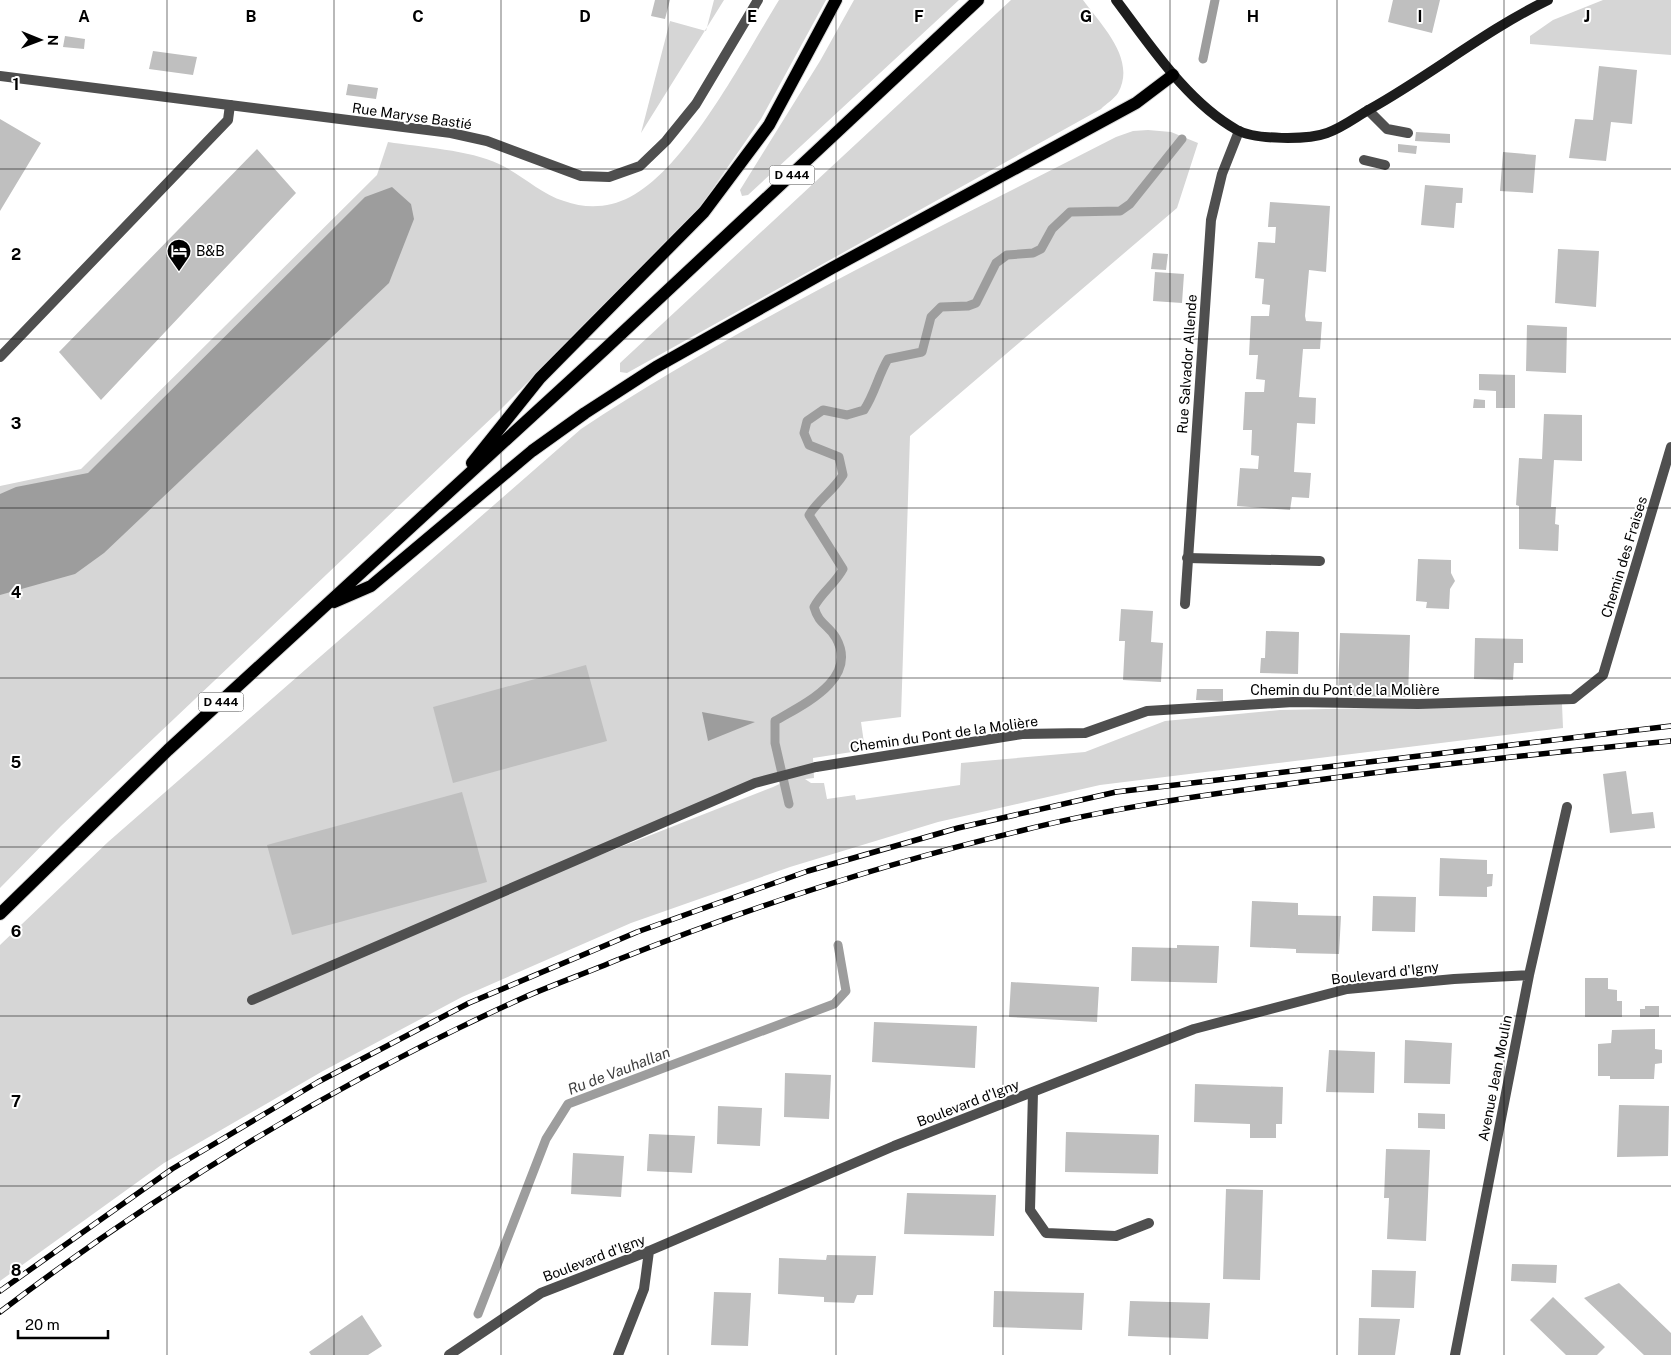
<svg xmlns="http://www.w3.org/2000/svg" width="1671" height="1355" viewBox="0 0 1671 1355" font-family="'Public Sans',sans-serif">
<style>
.green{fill:#d6d6d6;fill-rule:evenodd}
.water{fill:#9d9d9d}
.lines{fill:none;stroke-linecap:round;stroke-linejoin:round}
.stream{stroke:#9d9d9d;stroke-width:9}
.building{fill:#bfbfbf}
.primary-casing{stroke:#dbdbdb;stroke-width:14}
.lane{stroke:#4f4f4f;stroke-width:10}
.street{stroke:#4f4f4f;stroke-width:10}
.secondary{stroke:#1c1c1c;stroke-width:10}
.primary{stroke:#000;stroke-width:12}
.rail-casing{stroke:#000;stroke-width:5.5}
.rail{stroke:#fff;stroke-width:4;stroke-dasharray:11;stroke-linecap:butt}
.grid{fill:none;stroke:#000;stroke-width:1;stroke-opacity:0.55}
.labels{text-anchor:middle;stroke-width:4;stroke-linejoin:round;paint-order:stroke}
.shield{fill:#fff;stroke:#4c4c4c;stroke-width:1}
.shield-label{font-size:12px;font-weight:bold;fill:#000}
.street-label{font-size:14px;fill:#000;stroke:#fff}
.poi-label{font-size:14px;fill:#000;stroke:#fff;text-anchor:start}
.water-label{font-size:15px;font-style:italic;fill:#3e3e3e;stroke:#fff}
.grid-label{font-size:16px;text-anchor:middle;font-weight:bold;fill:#000;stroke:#fff;stroke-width:4;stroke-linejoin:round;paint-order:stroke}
</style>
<rect width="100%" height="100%" fill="#fff"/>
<path class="green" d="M 714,0 L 724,0 L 641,133 L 670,21 L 706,31 Z
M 779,0 L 826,0 L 761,119 L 696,213 L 499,411 L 61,826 L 0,888 L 0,486 L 81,469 L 377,175 L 388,142 C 420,147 470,150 499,164 C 521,174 541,194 564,201 C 586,209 609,208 630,197 C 687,168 745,55 779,0 Z
M 854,0 L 959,0 L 748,195 L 742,196 L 740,190 L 820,61 Z
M 1011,0 L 1083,0 C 1101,25 1137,59 1118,93 C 1114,99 1106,104 1101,109 L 627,373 L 620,372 L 620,363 Z
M 1603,0 L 1671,0 L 1671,55 L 1530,44 L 1530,36 L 1553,20 Z
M 1148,130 L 1171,132 L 1198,143 L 1177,208 L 910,436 L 901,717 L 861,722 L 865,750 L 813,758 L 814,778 L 805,779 L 811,783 L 824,783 L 827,799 L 855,795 L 856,800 L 960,785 L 961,763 L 1085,752 L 1165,721 L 1280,710 L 1562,704 L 1563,728 L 1100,785 L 938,822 L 790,867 L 631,923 L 462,997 L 323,1071 L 164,1163 L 0,1281 L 0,945 L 108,842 L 581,429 C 751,317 936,230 1116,137 L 1133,131 ZM 788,780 L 773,787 L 557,872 L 755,783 Z"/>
<path class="water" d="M 392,187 L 411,204 L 414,219 L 389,283 L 104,553 L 75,574 L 0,595 L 0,494 L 16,487 L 88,473 L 365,197 Z
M 702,712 L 755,722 L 708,741 Z"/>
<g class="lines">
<path class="stream" d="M 1203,59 L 1215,0
M 789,804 L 775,743 L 775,721 C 804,704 859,679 836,638 C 828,624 819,625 814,607 C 822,592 835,584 843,569 L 809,515 C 818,500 833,491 843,475 L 839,457 L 809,445 L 804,433 L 807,421 L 823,410 L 847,415 L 864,410 C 875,393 878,376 888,359 L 922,352 L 931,317 L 941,307 L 968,306 L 976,303 L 996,263 L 1007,255 L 1033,253 L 1041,249 L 1052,229 L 1070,212 L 1120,211 L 1130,204 L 1182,139
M 478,1314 L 546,1139 L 568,1104 L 834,1004 L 846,991 L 838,945"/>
</g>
<path class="building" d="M 655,0 L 670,0 L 665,19 L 651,16 Z
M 1393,0 L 1440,0 L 1432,33 L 1388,22 Z
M 65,36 L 85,39 L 84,49 L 63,47 Z
M 153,51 L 197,57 L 193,75 L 149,69 Z
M 1599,66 L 1637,70 L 1632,124 L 1611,122 L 1606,161 L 1569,158 L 1575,119 L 1593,120 Z
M 348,84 L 378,88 L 376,99 L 346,95 Z
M 0,119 L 41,143 L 0,211 Z
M 1416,132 L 1450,134 L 1450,143 L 1415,141 Z
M 1398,144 L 1417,146 L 1416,154 L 1398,152 Z
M 257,149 L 296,193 L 101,400 L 59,352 Z
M 1503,152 L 1536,155 L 1533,193 L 1500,191 Z
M 1425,185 L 1463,188 L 1462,203 L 1456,203 L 1454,228 L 1421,225 Z
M 1270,202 L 1330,206 L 1326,272 L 1309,270 L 1305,316 L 1306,321 L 1322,322 L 1320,349 L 1303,349 L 1299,397 L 1316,398 L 1315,424 L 1297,423 L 1294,472 L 1311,473 L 1309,498 L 1292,497 L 1290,510 L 1237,506 L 1240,468 L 1258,469 L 1259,456 L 1251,455 L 1252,430 L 1243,430 L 1245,392 L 1264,392 L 1265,380 L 1256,379 L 1258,355 L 1249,355 L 1251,316 L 1269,316 L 1270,305 L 1262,304 L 1264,279 L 1255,278 L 1258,242 L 1275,243 L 1276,227 L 1268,227 Z
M 1558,249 L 1599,251 L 1596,307 L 1555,303 Z
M 1153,253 L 1168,254 L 1166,270 L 1151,269 Z
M 1155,272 L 1184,274 L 1182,303 L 1153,301 Z
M 1527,325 L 1567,327 L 1566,373 L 1526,371 Z
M 1479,374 L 1515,375 L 1515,408 L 1496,408 L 1496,391 L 1479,390 Z
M 1474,399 L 1485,400 L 1485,408 L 1473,408 Z
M 1544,414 L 1582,415 L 1582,461 L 1554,460 L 1551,507 L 1556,507 L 1555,524 L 1559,525 L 1558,551 L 1519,549 L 1519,506 L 1516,505 L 1519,458 L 1542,459 Z
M 1418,559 L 1451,560 L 1451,573 L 1455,581 L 1450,589 L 1449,609 L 1426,608 L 1427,602 L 1416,601 Z
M 1121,609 L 1153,611 L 1151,642 L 1163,643 L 1161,682 L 1123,680 L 1125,641 L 1119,641 Z
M 1266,631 L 1299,632 L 1298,674 L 1260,673 L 1261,658 L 1265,658 Z
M 1340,633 L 1410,635 L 1408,697 L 1338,696 Z
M 1475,638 L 1523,639 L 1523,663 L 1514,663 L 1513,680 L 1474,679 Z
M 586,665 L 607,741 L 453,783 L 433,707 Z
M 1197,689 L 1223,689 L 1223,701 L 1196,700 Z
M 1626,771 L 1632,814 L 1653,812 L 1655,828 L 1610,833 L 1603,774 Z
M 462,792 L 487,882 L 292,935 L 267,845 Z
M 1440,858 L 1487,860 L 1487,874 L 1493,874 L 1492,886 L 1487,887 L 1487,897 L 1439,896 Z
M 1373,896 L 1416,897 L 1415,932 L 1372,931 Z
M 1252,901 L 1298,903 L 1298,915 L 1341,916 L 1339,954 L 1296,953 L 1296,949 L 1250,947 Z
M 1177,945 L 1219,946 L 1217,983 L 1131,981 L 1132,947 L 1177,948 Z
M 1585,978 L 1608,978 L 1608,989 L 1617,990 L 1617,1001 L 1622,1001 L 1622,1017 L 1585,1017 Z
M 1011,982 L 1099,987 L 1097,1022 L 1009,1017 Z
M 1645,1006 L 1659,1006 L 1659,1017 L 1640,1017 L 1640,1009 L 1645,1009 Z
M 874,1022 L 977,1026 L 975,1068 L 872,1062 Z
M 1655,1029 L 1655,1049 L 1662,1050 L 1662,1063 L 1655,1064 L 1654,1079 L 1610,1079 L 1610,1076 L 1598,1076 L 1598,1044 L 1611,1043 L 1612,1030 Z
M 1405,1040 L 1452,1043 L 1450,1084 L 1404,1083 Z
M 1329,1050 L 1375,1052 L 1374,1093 L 1326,1092 Z
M 785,1073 L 831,1075 L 829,1119 L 784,1117 Z
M 1195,1084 L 1283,1087 L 1282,1124 L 1276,1124 L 1276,1138 L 1250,1138 L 1250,1124 L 1194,1122 Z
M 1619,1105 L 1669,1106 L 1668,1156 L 1617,1157 Z
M 718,1106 L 762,1108 L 760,1146 L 717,1144 Z
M 1418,1113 L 1445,1114 L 1445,1129 L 1418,1128 Z
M 1066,1132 L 1159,1135 L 1158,1174 L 1065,1172 Z
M 649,1134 L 695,1136 L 692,1173 L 647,1171 Z
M 1386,1149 L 1430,1150 L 1426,1241 L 1387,1239 L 1389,1198 L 1384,1198 Z
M 573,1153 L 624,1156 L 621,1197 L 571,1194 Z
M 1226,1189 L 1263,1190 L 1260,1280 L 1223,1279 Z
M 907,1193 L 996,1195 L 994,1236 L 904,1234 Z
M 827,1255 L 876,1256 L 873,1295 L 857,1295 L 854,1303 L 824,1302 L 824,1297 L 778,1294 L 779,1258 L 826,1260 Z
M 1512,1264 L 1557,1265 L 1556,1283 L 1511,1281 Z
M 1372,1270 L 1416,1271 L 1414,1308 L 1371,1307 Z
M 1619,1283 L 1671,1333 L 1671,1355 L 1644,1355 L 1584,1298 Z
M 994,1291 L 1084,1293 L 1082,1330 L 993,1327 Z
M 714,1292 L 751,1293 L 748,1346 L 711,1345 Z
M 1553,1297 L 1605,1347 L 1597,1355 L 1566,1355 L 1530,1320 Z
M 1130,1301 L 1210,1303 L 1208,1339 L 1128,1336 Z
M 362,1315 L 382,1346 L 368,1355 L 311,1355 L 309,1352 Z
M 1359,1318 L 1400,1319 L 1395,1355 L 1358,1355 Z"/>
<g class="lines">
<defs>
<path id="primary" d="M 472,463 L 540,378 L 704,212 L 769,125 L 836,0
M 334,602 L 371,586 L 532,451 L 585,413 L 656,367 L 832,268 L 1136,103 L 1173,75
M 0,914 L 168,750 L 605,349 L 978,0"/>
</defs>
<use href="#primary" class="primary-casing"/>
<path class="lane" d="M 1368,110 L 1387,129 L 1408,133
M 1364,160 L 1385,165
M 0,357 L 228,120 L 230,105
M 1187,558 L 1320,561
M 252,1000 L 755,783 L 816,767"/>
<path class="street" d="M 0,76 L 451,133 L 487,141 L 581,176 L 609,177 L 640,166 L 666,141 L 696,104 L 758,0
M 1185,604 L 1211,220 L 1222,174 L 1239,131
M 816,767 L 1022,734 L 1085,733 L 1147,711 L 1293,702 L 1418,704 L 1573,699 L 1603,675 L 1671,447
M 1033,1092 L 1030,1210 L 1046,1233 L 1116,1236 L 1149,1223
M 449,1355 L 541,1293 L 649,1251 L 894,1146 L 1194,1029 L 1347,989 L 1454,979 L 1529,975
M 618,1355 L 644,1289 L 649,1251
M 1455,1355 L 1529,975 L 1567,807"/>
<path class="secondary" d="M 1116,0 C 1150,45 1187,102 1237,130 C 1255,140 1308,140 1327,133 C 1342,128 1356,117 1370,109 C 1431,75 1486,30 1548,0"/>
<use href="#primary" class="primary"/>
<defs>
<path id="rail" d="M 0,1291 L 172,1169 L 318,1082 L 469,1003 L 637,932 L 808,871 L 958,828 L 1116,792 L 1671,726
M 0,1312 C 160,1190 340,1080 525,997 C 555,984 586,973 617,960 C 748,908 882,864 1020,831 C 1110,808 1203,795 1295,783 C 1420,766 1545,753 1671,741"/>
</defs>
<use href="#rail" class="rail-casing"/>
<use href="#rail" class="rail"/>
</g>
<path class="grid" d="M 167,0 L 167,1355M 334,0 L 334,1355M 501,0 L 501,1355M 668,0 L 668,1355M 836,0 L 836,1355M 1003,0 L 1003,1355M 1170,0 L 1170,1355M 1337,0 L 1337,1355M 1504,0 L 1504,1355M 0,169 L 1671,169M 0,339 L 1671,339M 0,508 L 1671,508M 0,678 L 1671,678M 0,847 L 1671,847M 0,1016 L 1671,1016M 0,1186 L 1671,1186"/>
<defs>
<symbol id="hotel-pin" viewBox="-11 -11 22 30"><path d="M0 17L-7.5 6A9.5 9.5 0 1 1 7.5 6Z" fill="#000" stroke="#fff"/><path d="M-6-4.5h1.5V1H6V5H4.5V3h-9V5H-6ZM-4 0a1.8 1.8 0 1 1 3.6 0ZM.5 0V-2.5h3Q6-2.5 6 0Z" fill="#fff"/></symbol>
</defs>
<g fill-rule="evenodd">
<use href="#hotel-pin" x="165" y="237" width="28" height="38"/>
</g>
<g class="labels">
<g class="shield">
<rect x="769.5" y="165.5" width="45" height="19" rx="4"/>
<rect x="198.5" y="692.5" width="45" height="19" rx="4"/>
</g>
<g class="shield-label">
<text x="792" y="179">D 444</text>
<text x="221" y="706">D 444</text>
</g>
<g class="street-label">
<text transform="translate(412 116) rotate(8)" y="5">Rue Maryse Bastié</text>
<text transform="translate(1187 364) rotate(-86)" y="5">Rue Salvador Allende</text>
<text transform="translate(1624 557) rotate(-73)" y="5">Chemin des Fraises</text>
<text x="1345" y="695">Chemin du Pont de la Molière</text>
<text transform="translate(944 734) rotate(-8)" y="5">Chemin du Pont de la Molière</text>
<text transform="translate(1385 973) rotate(-7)" y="5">Boulevard d'Igny</text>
<text transform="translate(1495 1078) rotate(-79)" y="5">Avenue Jean Moulin</text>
<text transform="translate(968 1103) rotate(-21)" y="5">Boulevard d'Igny</text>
<text transform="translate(594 1258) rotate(-21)" y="5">Boulevard d'Igny</text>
</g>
<g class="poi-label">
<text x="196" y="256">B&amp;B</text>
</g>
<g class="water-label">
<text transform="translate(619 1071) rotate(-21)" y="5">Ru de Vauhallan</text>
</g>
</g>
<g class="grid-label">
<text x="84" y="22">A</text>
<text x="251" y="22">B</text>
<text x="418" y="22">C</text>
<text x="585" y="22">D</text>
<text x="752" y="22">E</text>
<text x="919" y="22">F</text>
<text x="1086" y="22">G</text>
<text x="1253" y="22">H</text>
<text x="1420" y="22">I</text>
<text x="1587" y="22">J</text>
<text x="16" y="90">1</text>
<text x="16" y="260">2</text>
<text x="16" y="429">3</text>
<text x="16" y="598">4</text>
<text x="16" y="768">5</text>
<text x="16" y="937">6</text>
<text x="16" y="1107">7</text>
<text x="16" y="1276">8</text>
</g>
<g transform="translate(40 40) rotate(91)" stroke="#ffffff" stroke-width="4" paint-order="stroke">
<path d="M0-4L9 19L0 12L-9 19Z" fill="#000000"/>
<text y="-8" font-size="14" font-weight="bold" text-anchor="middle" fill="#000000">N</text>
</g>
<path d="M18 1330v8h90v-8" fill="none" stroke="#000000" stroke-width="2.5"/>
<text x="25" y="1330" font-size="15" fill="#000000" stroke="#ffffff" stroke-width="4" paint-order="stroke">20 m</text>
</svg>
